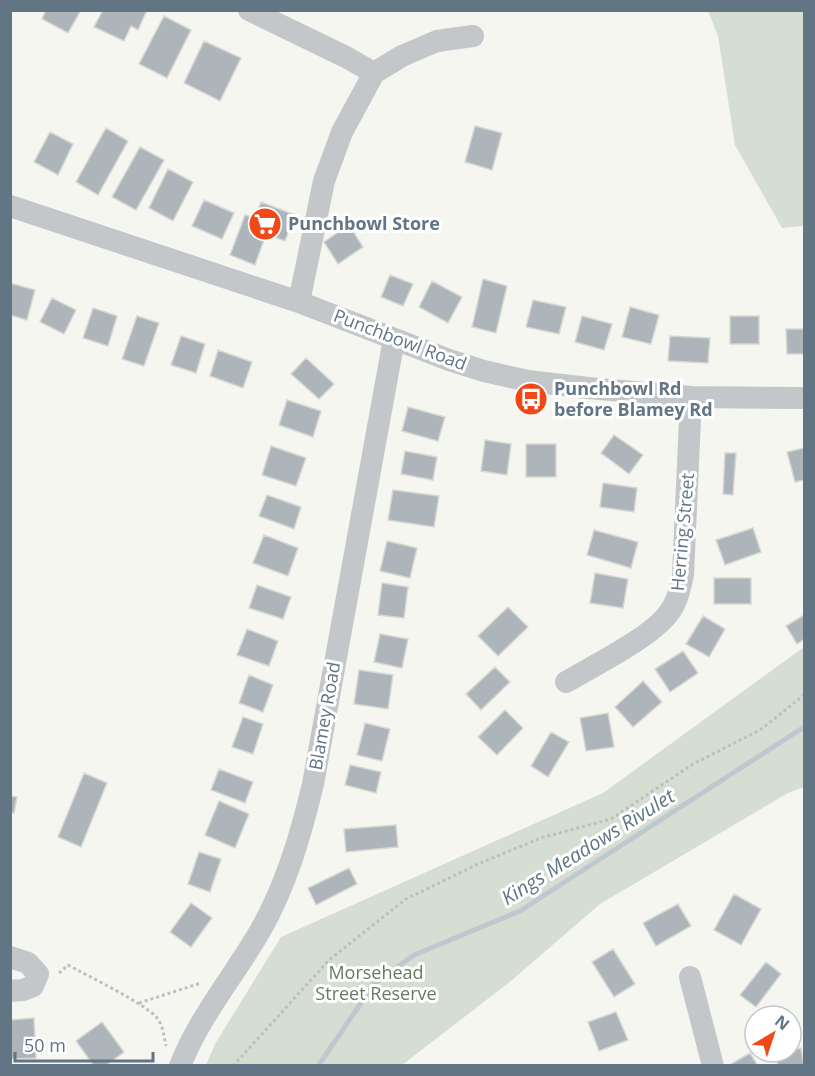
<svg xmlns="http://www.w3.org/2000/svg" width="815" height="1076" viewBox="0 0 815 1076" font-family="'Open Sans',sans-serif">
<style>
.green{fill:#d6ddd2}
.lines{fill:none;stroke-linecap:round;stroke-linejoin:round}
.stream{stroke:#bdc9ce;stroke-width:5}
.building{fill:#adb5ba;stroke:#d7d7d4;stroke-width:1.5}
.path{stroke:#bcbfc1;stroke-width:3;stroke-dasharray:3 3;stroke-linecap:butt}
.minor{stroke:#c3c7ca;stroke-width:22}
.labels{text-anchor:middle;stroke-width:6;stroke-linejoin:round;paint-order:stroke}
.poi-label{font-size:18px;font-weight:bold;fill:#627585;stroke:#fff;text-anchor:start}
.street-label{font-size:18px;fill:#627585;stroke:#fff}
.park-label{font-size:18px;fill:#677b62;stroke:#fff}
.water-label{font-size:20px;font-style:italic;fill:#5e7882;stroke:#fff}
</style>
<rect width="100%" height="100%" fill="#f6f6f1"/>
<path class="green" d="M 708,11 L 804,11 L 804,226 L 782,228 L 735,145 L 718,36 Z
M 804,647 L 804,787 L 788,793 L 600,904 L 511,981 L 402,1065 L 206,1065 L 215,1044 L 281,937 L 603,793 Z"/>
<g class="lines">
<path class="stream" d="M 318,1066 L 374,984 L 414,955 L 520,911 L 804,727"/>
</g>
<path class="building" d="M 46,10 L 81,10 L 68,33 L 42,19 Z
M 103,10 L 147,10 L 138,30 L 131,26 L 124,41 L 94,27 Z
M 164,16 L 191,30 L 167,78 L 139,64 Z
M 204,41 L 241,58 L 220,101 L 184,83 Z
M 475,126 L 502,133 L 492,170 L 465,162 Z
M 106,128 L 128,141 L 98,195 L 76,182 Z
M 50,132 L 73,144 L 58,175 L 34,162 Z
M 140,147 L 164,160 L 136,210 L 112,197 Z
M 168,169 L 193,182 L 173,221 L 149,208 Z
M 204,200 L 234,213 L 222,239 L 192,226 Z
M 261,202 L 295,215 L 285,241 L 266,234 L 255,265 L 230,255 L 245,215 L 255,218 Z
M 349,225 L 363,247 L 338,264 L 324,242 Z
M 390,275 L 413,284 L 403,306 L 381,297 Z
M 483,279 L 507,286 L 496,333 L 472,327 Z
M 432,281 L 462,297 L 448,323 L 419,307 Z
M 10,283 L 35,290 L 27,320 L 10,315 Z
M 52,298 L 76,310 L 64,334 L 40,322 Z
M 533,300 L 566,307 L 559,334 L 526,327 Z
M 630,307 L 659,315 L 651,344 L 622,337 Z
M 93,308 L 117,316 L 108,346 L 83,338 Z
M 137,316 L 159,323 L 144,366 L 122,359 Z
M 582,316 L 612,324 L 604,350 L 575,342 Z
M 730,316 L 759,316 L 759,344 L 730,344 Z
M 786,329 L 804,329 L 804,354 L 787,354 Z
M 181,336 L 205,344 L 196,373 L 171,365 Z
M 670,336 L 710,338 L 708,363 L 668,361 Z
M 218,350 L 252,362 L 243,388 L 210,376 Z
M 306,358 L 334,384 L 319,399 L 291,374 Z
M 287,400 L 321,411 L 313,437 L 279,425 Z
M 408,407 L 445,417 L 438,441 L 402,431 Z
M 614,435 L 643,455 L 629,474 L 601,453 Z
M 485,440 L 511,444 L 507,475 L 481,471 Z
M 526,444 L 556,444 L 556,477 L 526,477 Z
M 271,446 L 306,458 L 296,486 L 262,475 Z
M 804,448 L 804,480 L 795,482 L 787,452 Z
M 405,451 L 437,457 L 433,480 L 401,474 Z
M 725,453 L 736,453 L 733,495 L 723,494 Z
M 603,483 L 637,488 L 634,512 L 600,507 Z
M 393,490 L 439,496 L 434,527 L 388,520 Z
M 267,495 L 301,507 L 294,529 L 259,516 Z
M 753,528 L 761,552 L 725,565 L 716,540 Z
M 594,530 L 638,542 L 631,568 L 587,555 Z
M 264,535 L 298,548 L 288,576 L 253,563 Z
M 387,541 L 417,548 L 410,578 L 380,571 Z
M 595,573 L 628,579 L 623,608 L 590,603 Z
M 714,578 L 751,578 L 751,604 L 714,604 Z
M 382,583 L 408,587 L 404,618 L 378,615 Z
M 257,585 L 291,597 L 283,619 L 249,608 Z
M 508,607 L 528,627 L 498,656 L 478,636 Z
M 804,615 L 804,639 L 797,644 L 786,626 Z
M 703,616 L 725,629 L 709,657 L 686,644 Z
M 247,629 L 278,641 L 269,666 L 237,655 Z
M 380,634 L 408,639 L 402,668 L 374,662 Z
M 683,651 L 698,673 L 670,692 L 655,669 Z
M 495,667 L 510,682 L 481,710 L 466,694 Z
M 359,670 L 393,675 L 388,709 L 354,704 Z
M 249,675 L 273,685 L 263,712 L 239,703 Z
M 643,681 L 662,702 L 633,727 L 615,707 Z
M 505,710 L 523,728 L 497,755 L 478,737 Z
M 608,713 L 614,747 L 586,751 L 580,718 Z
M 243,717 L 263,724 L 253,754 L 232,747 Z
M 365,723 L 390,729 L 382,761 L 357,755 Z
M 551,732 L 569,742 L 548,777 L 531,766 Z
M 350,765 L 381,772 L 376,793 L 345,785 Z
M 219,769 L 253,782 L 245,803 L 211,790 Z
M 84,773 L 107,783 L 81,847 L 58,837 Z
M 10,796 L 17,797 L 14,813 L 10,812 Z
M 219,801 L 249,814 L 235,848 L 205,835 Z
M 396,825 L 398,847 L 346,852 L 344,829 Z
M 199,852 L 221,859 L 210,892 L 188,884 Z
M 349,868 L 357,884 L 316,905 L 308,888 Z
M 734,894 L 761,909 L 741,945 L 714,930 Z
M 191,903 L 212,918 L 191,947 L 170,932 Z
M 678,904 L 691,926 L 656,946 L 643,923 Z
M 613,949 L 635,984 L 614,997 L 592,962 Z
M 766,962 L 781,974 L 756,1007 L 740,995 Z
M 616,1012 L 628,1040 L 599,1051 L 588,1022 Z
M 34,1018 L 36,1058 L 10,1059 L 10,1020 Z
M 102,1022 L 124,1052 L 105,1066 L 94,1066 L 76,1041 Z
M 801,1048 L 804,1066 L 778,1066 L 776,1055 Z
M 750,1053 L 758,1066 L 732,1066 L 731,1064 Z"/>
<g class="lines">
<path class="path" d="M 59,973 L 68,965 C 86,975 148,1005 158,1019 C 163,1027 164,1036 166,1046
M 139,1003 L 201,983
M 233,1066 L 329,960 L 406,899 L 478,864 L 541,838 L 611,819 L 693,764 L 760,730 L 804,695"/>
<path class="minor" d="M 249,10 L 346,57 L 374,73
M 10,206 L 299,302 L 449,360 L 484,371 L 528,381 L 588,388 L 691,397 L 804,398
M 299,302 L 324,181 L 342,132 L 374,73 L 402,56 L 437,41 L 473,36
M 566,682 C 593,666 650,638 668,614 C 677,603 680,589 683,575 L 691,397
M 10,957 L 28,963 L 38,974 L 33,986 L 23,990 L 10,991
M 690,977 L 713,1066
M 180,1066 C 199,1017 234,976 260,931 C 286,886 301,834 313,784 L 394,339"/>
</g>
<defs>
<symbol id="supermarket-disc" viewBox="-11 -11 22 22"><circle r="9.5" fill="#f04917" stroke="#fff"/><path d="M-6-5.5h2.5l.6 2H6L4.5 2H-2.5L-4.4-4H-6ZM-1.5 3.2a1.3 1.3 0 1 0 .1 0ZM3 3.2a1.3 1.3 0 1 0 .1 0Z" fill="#fff"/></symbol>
<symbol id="bus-disc" viewBox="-11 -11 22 22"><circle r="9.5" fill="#f04917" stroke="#fff"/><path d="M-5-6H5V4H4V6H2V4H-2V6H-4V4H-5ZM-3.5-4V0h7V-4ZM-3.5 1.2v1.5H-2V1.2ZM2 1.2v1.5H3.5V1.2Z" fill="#fff"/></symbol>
</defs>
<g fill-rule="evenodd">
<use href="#supermarket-disc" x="246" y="205" width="38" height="38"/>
<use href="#bus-disc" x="512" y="380" width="38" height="38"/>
</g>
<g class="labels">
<g class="poi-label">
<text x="288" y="230">Punchbowl Store</text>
<text x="554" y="395">Punchbowl Rd<tspan x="554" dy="21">before Blamey Rd</tspan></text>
</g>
<g class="street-label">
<text transform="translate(400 340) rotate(21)" y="6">Punchbowl Road</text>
<text transform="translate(683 532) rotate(-85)" y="6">Herring Street</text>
<text transform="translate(325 716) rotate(-80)" y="6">Blamey Road</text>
</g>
<g class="park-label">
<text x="376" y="979">Morsehead<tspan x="376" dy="21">Street Reserve</tspan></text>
</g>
<g class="water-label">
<text transform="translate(588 847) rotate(-32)" y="7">Kings Meadows Rivulet</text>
</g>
</g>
<rect width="815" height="1076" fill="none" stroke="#627585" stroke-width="24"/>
<g transform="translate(773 1034) rotate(39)"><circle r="28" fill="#ffffff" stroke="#c0c8ce" stroke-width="1.5"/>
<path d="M0-4.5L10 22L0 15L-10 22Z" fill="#f04917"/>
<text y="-9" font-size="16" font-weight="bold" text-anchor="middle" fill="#627585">N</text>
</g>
<path d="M15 1052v9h138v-9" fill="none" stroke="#627585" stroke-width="3"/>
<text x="24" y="1052" font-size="18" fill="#627585" stroke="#ffffff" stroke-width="4.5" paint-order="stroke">50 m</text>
</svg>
